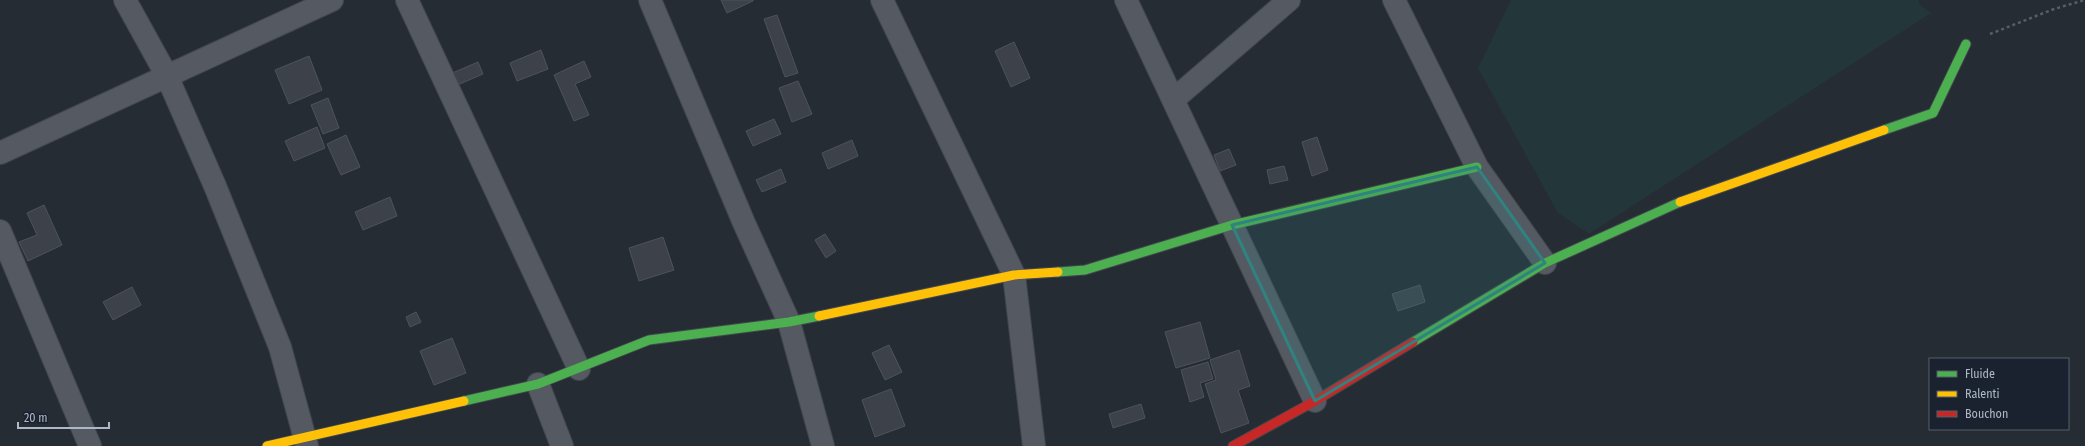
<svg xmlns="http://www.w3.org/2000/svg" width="2085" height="446" viewBox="0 0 2085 446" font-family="'Fira Sans Condensed',sans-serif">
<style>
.green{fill:#23363a}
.building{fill:#3d424a;stroke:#4d535c}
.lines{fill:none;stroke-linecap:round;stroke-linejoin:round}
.street-casing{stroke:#42474d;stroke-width:24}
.fast-casing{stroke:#42474d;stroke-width:11}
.slow-casing{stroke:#42474d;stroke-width:11}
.jam-casing{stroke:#42474d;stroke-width:11}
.path{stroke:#575e64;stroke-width:2.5;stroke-dasharray:3 3;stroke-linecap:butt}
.street{stroke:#555a62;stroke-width:22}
.fast{stroke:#4caf50;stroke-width:9}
.slow{stroke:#ffc107;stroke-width:9}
.jam{stroke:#c62828;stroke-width:9}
.marked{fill:#2f8380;fill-opacity:0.2;stroke:#2f8380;stroke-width:3;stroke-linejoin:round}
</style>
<rect width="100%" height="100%" fill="#262c34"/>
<path class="green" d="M 1511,0 L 1919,0 L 1919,4 L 1931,13 L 1589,234 L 1558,213 L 1478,68 Z"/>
<path class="building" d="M 721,0 L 753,0 L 753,1 L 727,13 Z
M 777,15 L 798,73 L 785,77 L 764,19 Z
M 1014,42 L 1030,78 L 1011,87 L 995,51 Z
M 541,50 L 548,69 L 517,81 L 510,63 Z
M 309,56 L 322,90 L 289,104 L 275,70 Z
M 584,61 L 591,77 L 575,84 L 589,115 L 574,121 L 554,75 Z
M 478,62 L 483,74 L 455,86 L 450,74 Z
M 798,81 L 812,114 L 792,122 L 779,88 Z
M 328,98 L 339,128 L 323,134 L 311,105 Z
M 774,119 L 781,134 L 753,146 L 746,131 Z
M 317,127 L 325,148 L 294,161 L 285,141 Z
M 346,135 L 360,167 L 341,175 L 327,144 Z
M 1317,137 L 1328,170 L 1312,176 L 1302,142 Z
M 852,140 L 858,156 L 828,169 L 822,153 Z
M 1229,149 L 1236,165 L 1220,171 L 1214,155 Z
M 1284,166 L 1288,180 L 1270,184 L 1267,170 Z
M 781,169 L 786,182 L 762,192 L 756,180 Z
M 390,197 L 397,216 L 363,230 L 355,212 Z
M 44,205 L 62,245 L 28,261 L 19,242 L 37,235 L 27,213 Z
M 825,234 L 836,251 L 826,258 L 815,240 Z
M 663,237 L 674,270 L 639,281 L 629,248 Z
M 1420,285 L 1425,302 L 1398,311 L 1392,294 Z
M 132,287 L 141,305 L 113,320 L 103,302 Z
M 416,312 L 421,322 L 410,327 L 406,317 Z
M 1200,322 L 1210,358 L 1176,368 L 1165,332 Z
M 452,338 L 466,373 L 434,385 L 420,351 Z
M 889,345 L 902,372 L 885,380 L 872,353 Z
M 1239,350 L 1250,386 L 1238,390 L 1249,423 L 1221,433 L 1205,384 L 1216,380 L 1210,360 Z
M 1208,362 L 1213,379 L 1200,383 L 1204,397 L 1190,402 L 1181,370 Z
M 891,389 L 905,426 L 875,437 L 862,400 Z
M 1141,404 L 1145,418 L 1113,428 L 1109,414 Z"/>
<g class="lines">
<defs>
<path id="street" d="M 125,0 L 167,76 L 215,186 L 280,347 L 307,446
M 407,0 L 579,369
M 650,0 L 744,223 L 789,322 L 823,446
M 882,0 L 1014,275 L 1034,446
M 1126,0 L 1315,401
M 1394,0 L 1477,167 L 1545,263
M 1173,100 L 1289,0
M 0,153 L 332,0
M 0,231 L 90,446
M 538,384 L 562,446"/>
<path id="fast" d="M 1884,130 L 1933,113 L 1966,44
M 1058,272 L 1085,270 L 1232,225 L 1477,167
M 1413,342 L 1545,263 L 1680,202
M 464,401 L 538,384 L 649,340 L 789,322 L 819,316"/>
<path id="slow" d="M 1680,202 L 1884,130
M 819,316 L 1014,275 L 1058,272
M 267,446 L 464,401"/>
<path id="jam" d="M 1233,446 L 1315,401 L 1413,342"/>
</defs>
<use href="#street" class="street-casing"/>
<use href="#fast" class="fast-casing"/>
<use href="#slow" class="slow-casing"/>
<use href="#jam" class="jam-casing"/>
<path class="path" d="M 1990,34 L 2054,9 L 2085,0"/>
<use href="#street" class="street"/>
<use href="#fast" class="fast"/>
<use href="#slow" class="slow"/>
<use href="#jam" class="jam"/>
</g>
<path class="marked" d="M 1477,167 L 1545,263 L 1315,401 L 1232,225 Z"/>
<rect x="1929" y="358" width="140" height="72" fill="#19222e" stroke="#555e6b"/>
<rect x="1937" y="371" width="20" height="6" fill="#4caf50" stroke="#555e6b"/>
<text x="1965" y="378" font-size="12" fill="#aeb8c6">Fluide</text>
<rect x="1937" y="391" width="20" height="6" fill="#ffc107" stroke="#555e6b"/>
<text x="1965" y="398" font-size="12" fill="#aeb8c6">Ralenti</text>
<rect x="1937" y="411" width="20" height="6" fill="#c62828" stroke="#555e6b"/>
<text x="1965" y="418" font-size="12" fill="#aeb8c6">Bouchon</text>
<path d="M18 422v6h91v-6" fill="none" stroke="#aeb8c6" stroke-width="2"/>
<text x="24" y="422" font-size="12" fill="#aeb8c6" stroke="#19222e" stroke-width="3" paint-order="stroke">20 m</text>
</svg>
